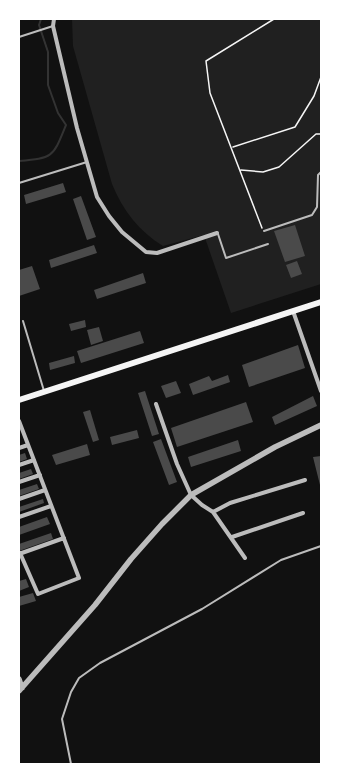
<svg xmlns="http://www.w3.org/2000/svg" width="340" height="783" viewBox="0 0 340 783" font-family="Mulish,sans-serif">
<style>
.green{fill:#202020}
.lines{fill:none;stroke-linecap:round;stroke-linejoin:round}
.stream{stroke:#333;stroke-width:2}
.building{fill:#4a4a4a}
.path{stroke:#f5f5f5;stroke-width:1.5}
.service{stroke:#bcbcbc;stroke-width:2}
.minor{stroke:#bcbcbc;stroke-width:4}
.tertiary{stroke:#bcbcbc;stroke-width:5.5}
.secondary{stroke:#f5f5f5;stroke-width:6}
</style>
<rect width="100%" height="100%" fill="#111"/>
<path class="green" d="M 72,19 L 321,19 L 321,284 L 231,313 L 204,235 L 163,246 C 139,231 123,211 112,184 L 73,46 Z"/>
<g class="lines">
<path class="stream" d="M 19,161 C 54,158 53,157 66,125 L 58,113 L 48,85 L 48,52 L 39,25 L 41,19"/>
</g>
<path class="building" d="M 63,183 L 66,192 L 26,204 L 24,195 Z
M 81,196 L 96,237 L 87,240 L 73,199 Z
M 295,225 L 305,256 L 285,262 L 274,231 Z
M 94,245 L 97,253 L 51,268 L 49,260 Z
M 297,261 L 302,274 L 291,278 L 286,265 Z
M 32,266 L 40,289 L 19,296 L 19,270 Z
M 143,273 L 146,283 L 97,299 L 94,290 Z
M 85,320 L 86,327 L 71,331 L 69,324 Z
M 99,327 L 103,341 L 91,345 L 87,330 Z
M 140,331 L 144,343 L 81,363 L 77,351 Z
M 298,345 L 305,368 L 249,387 L 242,365 Z
M 74,356 L 75,363 L 50,370 L 49,363 Z
M 228,375 L 230,382 L 193,395 L 189,384 L 209,376 L 212,381 Z
M 176,381 L 181,393 L 166,398 L 161,386 Z
M 145,391 L 159,434 L 152,436 L 138,393 Z
M 313,396 L 317,406 L 275,425 L 272,417 Z
M 246,402 L 253,422 L 177,447 L 171,428 Z
M 90,410 L 99,440 L 93,442 L 83,412 Z
M 137,430 L 139,438 L 112,445 L 110,437 Z
M 161,439 L 177,482 L 169,485 L 153,442 Z
M 238,440 L 241,451 L 191,467 L 188,457 Z
M 87,444 L 90,455 L 56,465 L 52,455 Z
M 25,453 L 27,459 L 19,462 L 19,455 Z
M 321,456 L 321,485 L 320,485 L 313,457 Z
M 31,469 L 33,474 L 19,479 L 19,473 Z
M 37,484 L 39,489 L 19,496 L 19,490 Z
M 43,499 L 44,503 L 19,512 L 19,507 Z
M 47,517 L 50,524 L 19,535 L 19,527 Z
M 51,533 L 53,539 L 19,551 L 19,544 Z
M 26,579 L 29,587 L 19,591 L 19,581 Z
M 33,593 L 36,601 L 19,606 L 19,597 Z"/>
<g class="lines">
<path class="path" d="M 233,147 L 295,127 L 314,96 L 321,77
M 241,170 L 263,172 L 279,167 L 316,134 L 321,134
M 262,228 L 210,93 L 206,61 L 274,19"/>
<path class="service" d="M 19,37 L 53,26
M 19,183 L 87,162
M 264,231 L 312,215 L 317,207 L 318,175 L 321,172
M 218,234 L 226,258 L 268,244
M 23,321 L 44,391
M 71,764 L 62,719 L 71,692 L 79,678 L 100,663 L 202,609 L 281,560 L 321,546"/>
<path class="minor" d="M 54,19 L 53,26 L 77,128 L 97,197 L 109,216 L 122,232 L 146,252 L 157,253 L 217,233
M 293,311 L 321,391
M 156,404 L 177,464 L 191,495 L 202,505 L 213,512 L 245,558
M 19,421 L 79,578 L 38,594 L 20,553
M 19,448 L 28,445
M 19,465 L 34,460
M 19,482 L 40,475
M 19,499 L 45,490
M 213,512 L 230,503 L 305,480
M 19,517 L 51,506
M 232,537 L 303,513
M 19,554 L 64,538"/>
<path class="tertiary" d="M 19,679 L 22,688
M 19,691 L 95,605 L 131,559 L 162,524 L 191,495 L 275,447 L 321,425"/>
<path class="secondary" d="M 19,400 L 321,302"/>
</g>
<rect width="340" height="783" fill="none" stroke="#ffffff" stroke-width="40"/>
</svg>
